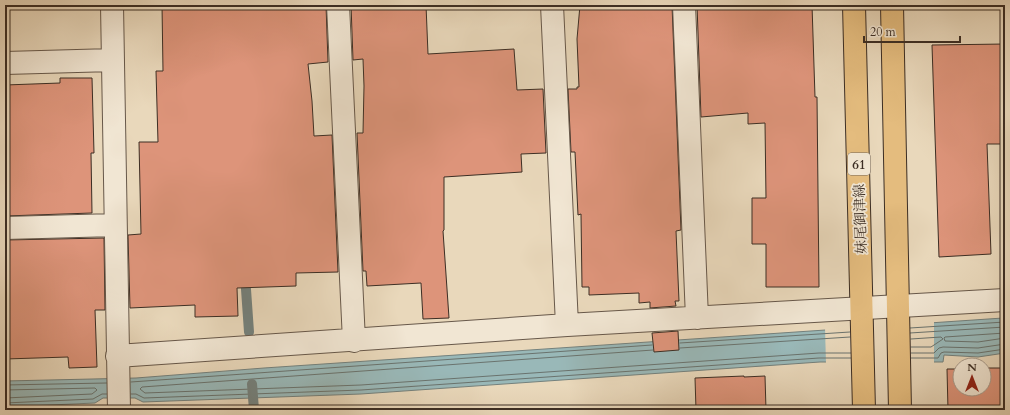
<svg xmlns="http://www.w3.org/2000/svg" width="1010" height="415" viewBox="0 0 1010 415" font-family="Cardo,'Noto Serif JP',serif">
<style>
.water{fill:#99b8b8;stroke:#74817d}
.pier{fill:#e9d8bb}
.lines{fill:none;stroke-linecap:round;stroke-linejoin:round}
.shore{stroke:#6a736e;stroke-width:1}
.stream{stroke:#74817d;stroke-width:10}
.building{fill:#dd947a;stroke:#3c2e24}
.minor-casing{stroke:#67584a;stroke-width:24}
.major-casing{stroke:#3c2e24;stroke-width:24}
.minor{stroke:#f1e6d3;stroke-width:22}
.major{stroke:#e4bc7e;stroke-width:22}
.labels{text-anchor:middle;stroke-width:3.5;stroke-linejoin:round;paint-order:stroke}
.shield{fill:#f1e6d3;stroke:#726558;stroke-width:1}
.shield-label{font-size:13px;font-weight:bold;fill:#3c2e24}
.street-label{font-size:14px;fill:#3c2e24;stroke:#f1e6d3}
</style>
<rect width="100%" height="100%" fill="#e9d8bb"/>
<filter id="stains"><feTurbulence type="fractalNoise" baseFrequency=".005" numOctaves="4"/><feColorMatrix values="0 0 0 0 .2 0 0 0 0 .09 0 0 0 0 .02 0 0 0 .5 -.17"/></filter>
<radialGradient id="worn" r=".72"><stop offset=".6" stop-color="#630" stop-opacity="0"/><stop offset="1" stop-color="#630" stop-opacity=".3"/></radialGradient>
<path class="water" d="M 1003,318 L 1005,321 L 1005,353 L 978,357 L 944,355 L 943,362 L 820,362 L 361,394 L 143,402 L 135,398 L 103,398 L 95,403 L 5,407 L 5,381 L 136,378 L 264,368 Z"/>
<path class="pier" d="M 934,320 L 934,364 L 826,364 L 825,327 Z"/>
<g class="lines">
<path class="shore" d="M 910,328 L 1005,322
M 910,333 L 1005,327
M 1005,333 L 945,337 L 944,338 L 945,341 L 978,342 L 1005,338
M 911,339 L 941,337 L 943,339 L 931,347 L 911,347
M 680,343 L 850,332
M 680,348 L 850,337
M 653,350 L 142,387 L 140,389 L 145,393 L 361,385 L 819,353 L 851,353
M 911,353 L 934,353 L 939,348 L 943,347 L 978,348 L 1005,344
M 911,358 L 938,358 L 941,353 L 944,352 L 978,353 L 1005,349
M 131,382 L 652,345
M 5,385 L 107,383
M 5,390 L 95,388 L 97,390 L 92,394 L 5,398
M 131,394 L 136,394 L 144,398 L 361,390 L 819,358 L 851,358
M 5,403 L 93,399 L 102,394 L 107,394"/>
<path class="stream" d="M 245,275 L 249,332
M 252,384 L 254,410"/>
</g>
<path class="building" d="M 162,5 L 326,5 L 328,62 L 308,64 L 312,101 L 314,136 L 332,135 L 338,272 L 296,273 L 296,286 L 237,288 L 238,316 L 195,317 L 195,305 L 130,308 L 128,235 L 141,234 L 139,142 L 158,142 L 156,71 L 163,71 Z
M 351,5 L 426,5 L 428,54 L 514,49 L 517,90 L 543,89 L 546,153 L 521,154 L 522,172 L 444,177 L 444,230 L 443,231 L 449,318 L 423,319 L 421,283 L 367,286 L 366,271 L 363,271 L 357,133 L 363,133 L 364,86 L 363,59 L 353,60 Z
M 580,5 L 672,5 L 681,230 L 676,231 L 679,301 L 675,301 L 676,306 L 650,308 L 650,302 L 639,303 L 639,293 L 589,295 L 589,287 L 582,287 L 581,214 L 578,215 L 575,152 L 571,152 L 568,89 L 577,89 L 577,87 L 579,87 L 577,39 Z
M 697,5 L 812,5 L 815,97 L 817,97 L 819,287 L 766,287 L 766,244 L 752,244 L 752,198 L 766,198 L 765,123 L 748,124 L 748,113 L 701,117 Z
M 1005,44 L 1005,144 L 987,144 L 991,254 L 939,257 L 932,45 Z
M 60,78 L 92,78 L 94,153 L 91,153 L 92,213 L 5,216 L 5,85 L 60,83 Z
M 104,238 L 105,310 L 95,310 L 97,367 L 69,368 L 68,357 L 5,359 L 5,240 Z
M 678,331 L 679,350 L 654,352 L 652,333 Z
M 984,368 L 1005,368 L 1005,410 L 948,410 L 947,369 L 960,369 L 960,389 L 984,389 Z
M 744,376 L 744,377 L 765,376 L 766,410 L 696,410 L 695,378 Z"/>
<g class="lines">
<defs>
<path id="minor" d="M 112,5 L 119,410
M 338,5 L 354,341
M 552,5 L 567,325
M 684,5 L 697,318
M 5,63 L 113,60
M 5,228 L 115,225
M 117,356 L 567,325 L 1005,300"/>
<path id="major" d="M 854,5 L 864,410
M 892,5 L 900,410"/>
</defs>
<use href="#minor" class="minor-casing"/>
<use href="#major" class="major-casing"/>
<use href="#minor" class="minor"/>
<use href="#major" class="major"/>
</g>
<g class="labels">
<rect class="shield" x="848" y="153" width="22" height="22" rx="3"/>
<g class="shield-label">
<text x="859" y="169">61</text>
</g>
<g class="street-label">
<text transform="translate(860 219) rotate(-92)" y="5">妹尾御津線</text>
</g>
</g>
<rect width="1010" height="415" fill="none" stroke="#e9d8bb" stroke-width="20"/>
<rect x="6" y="6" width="998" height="403" fill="none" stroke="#3c2e24" stroke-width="2"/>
<rect x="10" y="10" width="990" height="395" fill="none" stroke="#3c2e24"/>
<g transform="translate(972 377)"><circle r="19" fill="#f1e6d3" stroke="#a99c8d"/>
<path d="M0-3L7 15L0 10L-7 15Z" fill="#8f2418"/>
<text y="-6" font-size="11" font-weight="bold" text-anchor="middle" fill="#3c2e24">N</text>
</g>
<path d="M864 36v6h96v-6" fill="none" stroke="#3c2e24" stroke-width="2"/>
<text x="870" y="36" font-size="12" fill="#3c2e24" stroke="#f1e6d3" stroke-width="3" paint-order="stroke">20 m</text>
<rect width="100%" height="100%" filter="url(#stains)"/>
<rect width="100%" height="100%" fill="url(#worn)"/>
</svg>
